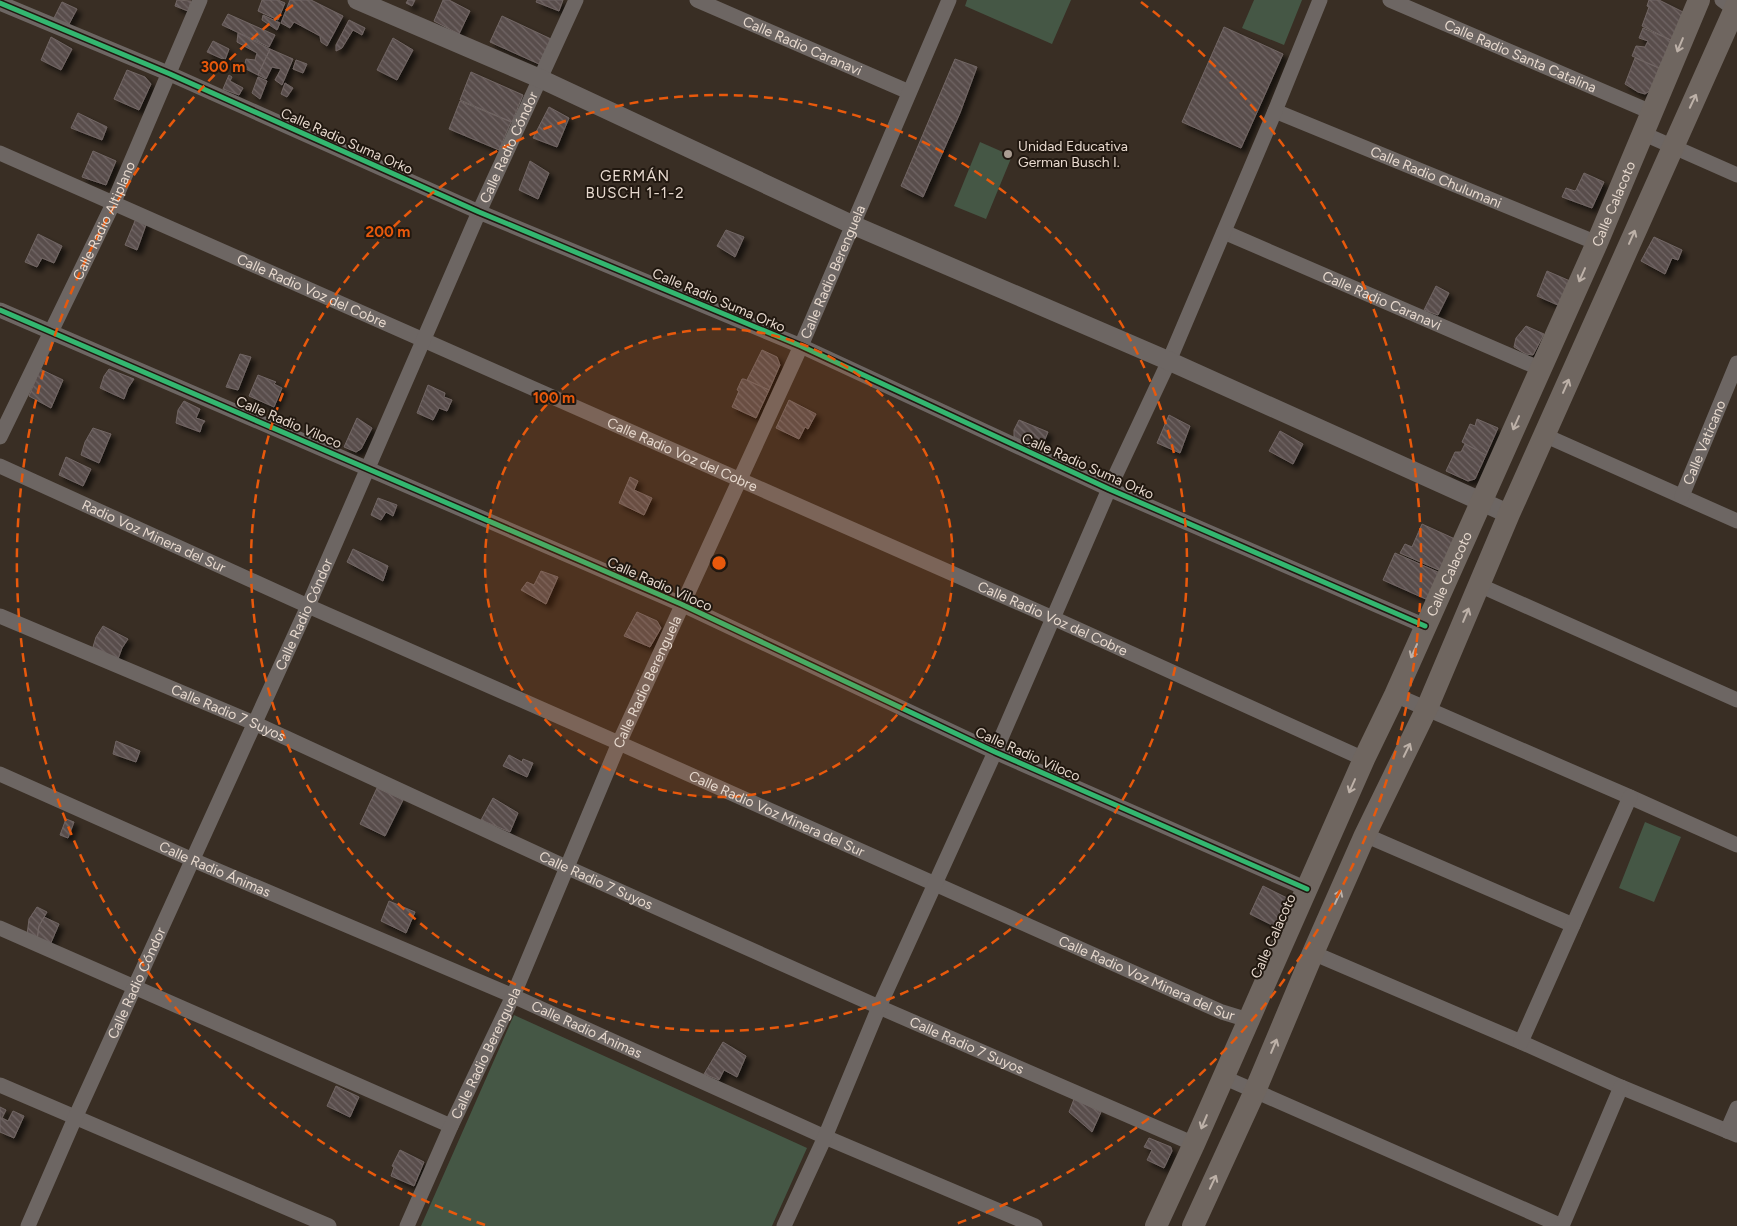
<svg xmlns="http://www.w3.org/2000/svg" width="1737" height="1226" viewBox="0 0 1737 1226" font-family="Figtree,sans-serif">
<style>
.green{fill:#455745}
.building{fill:url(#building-back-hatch);stroke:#716664;filter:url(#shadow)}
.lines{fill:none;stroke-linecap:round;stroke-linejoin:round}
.minor{stroke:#6d6663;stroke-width:15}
.tertiary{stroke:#6d6663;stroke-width:19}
.primary{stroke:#6f6660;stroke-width:22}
.cycleway-casing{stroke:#211810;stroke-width:8}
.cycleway{stroke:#33b770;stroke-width:5}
.oneway{stroke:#bdb1a8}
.ring{fill:none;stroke:#e8590c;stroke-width:2.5;stroke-dasharray:9 6}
.poi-dot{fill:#aa9d92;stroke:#211810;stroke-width:2}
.labels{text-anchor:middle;stroke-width:4;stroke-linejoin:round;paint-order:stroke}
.street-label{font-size:14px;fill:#e7d9ce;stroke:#211810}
.poi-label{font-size:14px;fill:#e7d9ce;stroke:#211810;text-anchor:start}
.neighbourhood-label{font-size:15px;letter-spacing:1px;fill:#e7d9ce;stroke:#211810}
.centre{fill:#e8590c;stroke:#211810;stroke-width:2.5}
.ring-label{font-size:15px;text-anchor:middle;font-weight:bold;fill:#e8590c;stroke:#211810;stroke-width:4;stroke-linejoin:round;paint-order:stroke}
</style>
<defs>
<pattern id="building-back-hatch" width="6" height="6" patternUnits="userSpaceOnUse" patternTransform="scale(1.25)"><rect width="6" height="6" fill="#594d4c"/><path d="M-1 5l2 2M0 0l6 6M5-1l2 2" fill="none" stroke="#716665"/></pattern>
<filter id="shadow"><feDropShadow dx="4.5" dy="4.5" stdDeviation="2.5" flood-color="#0009"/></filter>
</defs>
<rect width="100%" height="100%" fill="#392e24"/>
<path class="green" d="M 967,0 L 1071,0 L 1052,44 L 965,6 Z
M 1254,0 L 1302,0 L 1284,45 L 1242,28 Z
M 980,142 L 1012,156 L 986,219 L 954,206 Z
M 1645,822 L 1681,837 L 1654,902 L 1619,888 Z
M 514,1015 L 807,1148 L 772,1226 L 421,1226 Z"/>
<path class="building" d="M 177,0 L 191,1 L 188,11 L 175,6 Z
M 262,0 L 278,0 L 285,3 L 278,20 L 258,11 Z
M 290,0 L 311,0 L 343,16 L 327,46 L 321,42 L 320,36 L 294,22 L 290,28 L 281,23 Z
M 408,0 L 415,0 L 412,6 L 406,3 Z
M 443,0 L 449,0 L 470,11 L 459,34 L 434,21 Z
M 537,0 L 563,0 L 559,11 L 536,2 Z
M 1649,0 L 1659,0 L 1687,14 L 1673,41 L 1642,26 L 1649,7 L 1647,6 Z
M 62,2 L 77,9 L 68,26 L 53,20 Z
M 228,14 L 275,35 L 269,47 L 222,25 Z
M 263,15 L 280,23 L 277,30 L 262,20 Z
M 502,16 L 551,39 L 539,64 L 490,42 Z
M 349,20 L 365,28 L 362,35 L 353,30 L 342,48 L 336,51 L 336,45 Z
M 1224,27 L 1283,54 L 1241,148 L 1182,122 Z
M 1643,28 L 1673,41 L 1659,68 L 1632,56 L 1636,46 L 1645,47 L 1648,41 L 1639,38 Z
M 238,33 L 270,49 L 258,75 L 244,68 L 246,59 L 255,60 L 257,53 L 237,42 Z
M 51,37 L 72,49 L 61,70 L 41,60 Z
M 393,38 L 413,50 L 397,80 L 377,70 Z
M 213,41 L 229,49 L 225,60 L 207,52 Z
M 270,49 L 293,59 L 282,85 L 275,80 L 281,69 L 272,67 L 266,79 L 258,75 Z
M 1635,58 L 1659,68 L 1651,90 L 1645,94 L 1638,92 L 1625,84 Z
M 955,59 L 977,67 L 960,113 L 923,197 L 901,186 Z
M 296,60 L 307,64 L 303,73 L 293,69 Z
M 127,70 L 145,77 L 151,84 L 139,110 L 114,99 Z
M 471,72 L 523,95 L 512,122 L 460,100 Z
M 229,75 L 232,77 L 230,81 L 243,88 L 239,95 L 223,89 Z
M 258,77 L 267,81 L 260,99 L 252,93 Z
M 285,83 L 293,88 L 287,97 L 281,94 Z
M 460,101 L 511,122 L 499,150 L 449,129 Z
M 549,107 L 569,118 L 557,147 L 533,138 Z
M 78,113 L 107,127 L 102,140 L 71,128 Z
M 93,151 L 116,161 L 106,185 L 82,177 Z
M 530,161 L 549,173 L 538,199 L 519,190 Z
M 1584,173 L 1604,182 L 1592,208 L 1562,197 L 1566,188 L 1575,191 L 1576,190 Z
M 137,216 L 147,222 L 137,250 L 125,245 Z
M 726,230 L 744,237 L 735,257 L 717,246 Z
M 38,234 L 62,246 L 54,263 L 42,258 L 37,267 L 25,262 Z
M 1654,237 L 1682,250 L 1678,260 L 1672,258 L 1665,274 L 1641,261 Z
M 1547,271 L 1570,281 L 1560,306 L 1537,296 Z
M 1436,286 L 1449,293 L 1438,315 L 1424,310 Z
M 1526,326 L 1544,334 L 1533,355 L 1526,354 L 1514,347 L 1516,338 Z
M 762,350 L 777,357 L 780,365 L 769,390 L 747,380 Z
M 240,354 L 251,357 L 238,390 L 226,387 Z
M 40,369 L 63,380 L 51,408 L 29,396 Z
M 109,369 L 134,379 L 128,388 L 124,399 L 100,388 L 104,376 Z
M 258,375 L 276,382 L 274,384 L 282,388 L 274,407 L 249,396 Z
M 742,379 L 744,379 L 769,390 L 756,418 L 732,407 L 739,391 L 737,390 Z
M 428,385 L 445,393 L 444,397 L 452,400 L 447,411 L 439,408 L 433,420 L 417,413 Z
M 789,400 L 816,414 L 808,429 L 805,427 L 799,439 L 776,428 Z
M 184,401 L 200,409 L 196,418 L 205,421 L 202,425 L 200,432 L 176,423 L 178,410 Z
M 1169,415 L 1190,426 L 1180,453 L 1157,443 Z
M 357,418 L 372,428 L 361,449 L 356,452 L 344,447 Z
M 1477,419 L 1498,428 L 1486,455 L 1462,442 L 1470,424 L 1475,426 Z
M 1019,420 L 1048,432 L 1043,444 L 1032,439 L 1030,444 L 1014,437 L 1014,430 Z
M 93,428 L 111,434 L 99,463 L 81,455 L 85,442 Z
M 1280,431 L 1303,444 L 1293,464 L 1269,451 Z
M 1465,444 L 1486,455 L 1475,479 L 1468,481 L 1446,471 L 1455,452 L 1461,452 Z
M 66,457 L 91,469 L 83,486 L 59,475 Z
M 630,477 L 638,481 L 634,490 L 652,498 L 644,515 L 619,503 Z
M 378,498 L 397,505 L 393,516 L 386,512 L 381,520 L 371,515 Z
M 1422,524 L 1455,539 L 1441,571 L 1400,553 L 1405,544 L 1412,547 Z
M 353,549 L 388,566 L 383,581 L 347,562 Z
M 1395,553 L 1440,573 L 1428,600 L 1383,580 Z
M 541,571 L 558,577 L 546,604 L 521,590 L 527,582 L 534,585 Z
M 637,612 L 657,621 L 661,628 L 650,647 L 624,636 Z
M 103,626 L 128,639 L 122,648 L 118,659 L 93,647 L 96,637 Z
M 116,741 L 140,751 L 136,762 L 113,754 Z
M 509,755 L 522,762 L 523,759 L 533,763 L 527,777 L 503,766 Z
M 377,788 L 403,800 L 385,836 L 360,824 Z
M 493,798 L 518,813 L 510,832 L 481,820 Z
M 66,819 L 74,822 L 68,838 L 60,835 Z
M 1263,886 L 1291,900 L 1278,928 L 1250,914 Z
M 389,901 L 415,912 L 406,933 L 381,921 Z
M 37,907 L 47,912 L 39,926 L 37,940 L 27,935 L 29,919 Z
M 44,917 L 59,924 L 50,945 L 37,940 L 39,926 Z
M 723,1042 L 746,1056 L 737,1077 L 724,1070 L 719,1080 L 704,1074 Z
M 336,1086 L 359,1097 L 350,1117 L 327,1106 Z
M 1074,1099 L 1101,1112 L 1092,1132 L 1069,1112 Z
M 0,1107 L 6,1110 L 2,1118 L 8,1121 L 13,1111 L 24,1116 L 14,1138 L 0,1132 Z
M 1149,1138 L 1171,1147 L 1172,1151 L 1164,1168 L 1147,1160 L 1152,1150 L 1144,1147 Z
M 400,1150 L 424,1162 L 414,1186 L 391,1176 L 394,1167 L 392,1166 Z"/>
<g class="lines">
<g class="minor">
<path id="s1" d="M 697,0 L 909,92"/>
<path id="s2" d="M 1390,0 L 1651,112"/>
<path d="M 1722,0 L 1737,11"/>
<path d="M 0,3 L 170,74 L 479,212 L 801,346 L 1109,489 L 1425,626"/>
<path id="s3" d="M 1275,111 L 1597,243"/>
<path d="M 1642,133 L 1737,175"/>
<path id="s4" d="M 0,153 L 1053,618 L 1364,759"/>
<path id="s5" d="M 1224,232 L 1541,369"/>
<path d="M 0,310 L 681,604 L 995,752 L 1307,889"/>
<path d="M 1544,435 L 1737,521"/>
<path id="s6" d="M 0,437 L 113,204 L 200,0"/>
<path id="s7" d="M 0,466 L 308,606 L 619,743 L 1222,1012 L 1248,1020"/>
<path id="s8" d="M 1682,496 L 1737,363"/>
<path d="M 1479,585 L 1737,700"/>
<path id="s9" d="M 0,616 L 254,723 L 566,867 L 879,1007 L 1194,1144"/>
<path d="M 1395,695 L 1630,797 L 1737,845"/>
<path id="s10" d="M 0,774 L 193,860 L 513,996 L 825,1137 L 1035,1226"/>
<path d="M 1365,835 L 1573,925"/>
<path d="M 0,928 L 451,1126"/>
<path d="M 1313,953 L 1521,1042 L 1621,1087 L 1737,1135"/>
<path d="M 1521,1042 L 1630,797"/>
<path d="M 1223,1077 L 1562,1226"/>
<path d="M 0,1085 L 329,1226"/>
<path d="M 1727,1131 L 1737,1108"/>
<path id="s11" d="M 28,1226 L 75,1118 L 308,606 L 479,212 L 576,0"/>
<path id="s12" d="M 407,1226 L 451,1126 L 513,996 L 619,743 L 801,346 L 949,0"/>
<path d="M 784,1226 L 825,1137 L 879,1007 L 995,752 L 1109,489 L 1169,361 L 1275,111 L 1320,0"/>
<path d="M 1562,1226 L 1621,1087"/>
</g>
<path class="tertiary" d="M 357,0 L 541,79 L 853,225 L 1169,361 L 1509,514"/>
<g class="primary">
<path id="s13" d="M 1156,1226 L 1194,1144 L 1364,759 L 1395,695 L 1597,243 L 1699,0"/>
<path d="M 1193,1226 L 1255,1091 L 1313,953 L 1365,835 L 1427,708 L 1509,514 L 1737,4"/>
</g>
<defs>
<path id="cycleway" d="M 0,3 L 170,74 L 479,212 L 801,346 L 1109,489 L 1425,626
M 0,310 L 681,604 L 995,752 L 1307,889"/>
</defs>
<use href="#cycleway" class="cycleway-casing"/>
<use href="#cycleway" class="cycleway"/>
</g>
<defs><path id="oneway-shaft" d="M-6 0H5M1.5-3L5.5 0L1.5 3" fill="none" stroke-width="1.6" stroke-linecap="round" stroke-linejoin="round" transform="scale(1.25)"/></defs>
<g class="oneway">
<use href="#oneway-shaft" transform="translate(1680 45) rotate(113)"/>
<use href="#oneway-shaft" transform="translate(1693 101) rotate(-65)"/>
<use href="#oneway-shaft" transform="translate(1632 237) rotate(-66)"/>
<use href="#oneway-shaft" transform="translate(1582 275) rotate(114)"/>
<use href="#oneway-shaft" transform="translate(1566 386) rotate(-66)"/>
<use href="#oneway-shaft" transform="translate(1516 423) rotate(114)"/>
<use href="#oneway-shaft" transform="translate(1466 615) rotate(-67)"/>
<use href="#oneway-shaft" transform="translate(1414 651) rotate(114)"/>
<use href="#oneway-shaft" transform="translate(1407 750) rotate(-64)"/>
<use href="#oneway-shaft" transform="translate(1352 786) rotate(114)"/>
<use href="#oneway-shaft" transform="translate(1338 897) rotate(-66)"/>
<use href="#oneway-shaft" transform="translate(1274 1046) rotate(-67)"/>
<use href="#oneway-shaft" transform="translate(1204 1122) rotate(113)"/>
<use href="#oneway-shaft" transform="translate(1213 1182) rotate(-65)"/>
</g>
<circle cx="719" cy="563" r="234" fill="#e8590c" fill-opacity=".12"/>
<g class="ring">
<circle cx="719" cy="563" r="234"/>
<circle cx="719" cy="563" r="468"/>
<path d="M485 1225A702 702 0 0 1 297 2M1141 2A702 702 0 0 1 953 1225"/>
</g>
<circle class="poi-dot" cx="1008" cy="154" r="5"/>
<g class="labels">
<g class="street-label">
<text dy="5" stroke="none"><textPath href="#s1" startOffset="115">Calle Radio Caranavi</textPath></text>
<text dy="5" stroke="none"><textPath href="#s2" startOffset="142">Calle Radio Santa Catalina</textPath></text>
<text transform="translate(347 141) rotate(24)" y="5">Calle Radio Suma Orko</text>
<text dy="5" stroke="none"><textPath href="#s11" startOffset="1181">Calle Radio Cóndor</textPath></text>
<text dy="5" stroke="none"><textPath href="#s3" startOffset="174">Calle Radio Chulumani</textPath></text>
<text dy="5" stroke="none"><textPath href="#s13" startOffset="1120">Calle Calacoto</textPath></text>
<text dy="5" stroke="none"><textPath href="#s6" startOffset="240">Calle Radio Altiplano</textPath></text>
<text dy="5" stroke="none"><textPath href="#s12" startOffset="1045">Calle Radio Berenguela</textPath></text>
<text dy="5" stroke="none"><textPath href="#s4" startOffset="341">Calle Radio Voz del Cobre</textPath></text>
<text transform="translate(719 300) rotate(23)" y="5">Calle Radio Suma Orko</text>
<text dy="5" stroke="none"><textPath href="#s5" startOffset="172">Calle Radio Caranavi</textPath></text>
<text transform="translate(289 422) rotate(23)" y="5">Calle Radio Viloco</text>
<text dy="5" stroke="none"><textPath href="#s8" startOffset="58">Calle Vaticano</textPath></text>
<text dy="5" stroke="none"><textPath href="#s4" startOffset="746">Calle Radio Voz del Cobre</textPath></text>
<text transform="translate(1088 466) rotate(24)" y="5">Calle Radio Suma Orko</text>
<text dy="5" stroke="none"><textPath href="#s7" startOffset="169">Radio Voz Minera del Sur</textPath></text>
<text dy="5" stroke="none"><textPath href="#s13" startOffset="715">Calle Calacoto</textPath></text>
<text transform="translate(660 584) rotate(24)" y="5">Calle Radio Viloco</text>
<text dy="5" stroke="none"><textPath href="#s11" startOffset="671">Calle Radio Cóndor</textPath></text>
<text dy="5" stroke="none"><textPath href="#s4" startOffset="1151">Calle Radio Voz del Cobre</textPath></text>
<text dy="5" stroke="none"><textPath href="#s12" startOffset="595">Calle Radio Berenguela</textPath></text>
<text dy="5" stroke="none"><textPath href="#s9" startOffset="248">Calle Radio 7 Suyos</textPath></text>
<text transform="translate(1028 754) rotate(24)" y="5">Calle Radio Viloco</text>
<text dy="5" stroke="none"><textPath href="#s7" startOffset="851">Calle Radio Voz Minera del Sur</textPath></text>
<text dy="5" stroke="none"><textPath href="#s10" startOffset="235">Calle Radio Ánimas</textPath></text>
<text dy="5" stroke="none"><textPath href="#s9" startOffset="652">Calle Radio 7 Suyos</textPath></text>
<text transform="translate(1273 936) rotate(-66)" y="5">Calle Calacoto</text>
<text dy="5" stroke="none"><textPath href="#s7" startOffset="1256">Calle Radio Voz Minera del Sur</textPath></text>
<text dy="5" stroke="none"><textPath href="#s11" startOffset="266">Calle Radio Cóndor</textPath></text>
<text dy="5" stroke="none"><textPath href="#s10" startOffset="640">Calle Radio Ánimas</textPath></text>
<text dy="5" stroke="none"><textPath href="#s9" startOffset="1058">Calle Radio 7 Suyos</textPath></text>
<text dy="5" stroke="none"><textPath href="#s12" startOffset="190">Calle Radio Berenguela</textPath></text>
</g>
<g class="poi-label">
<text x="1018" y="151">Unidad Educativa<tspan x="1018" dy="16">German Busch I.</tspan></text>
</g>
<g class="neighbourhood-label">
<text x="635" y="181">GERMÁN<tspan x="635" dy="17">BUSCH 1-1-2</tspan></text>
</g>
</g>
<circle cx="719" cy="563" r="8" class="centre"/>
<g class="ring-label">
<text x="223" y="72">300 m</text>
<text x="388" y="237">200 m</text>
<text x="554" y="403">100 m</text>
</g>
</svg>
